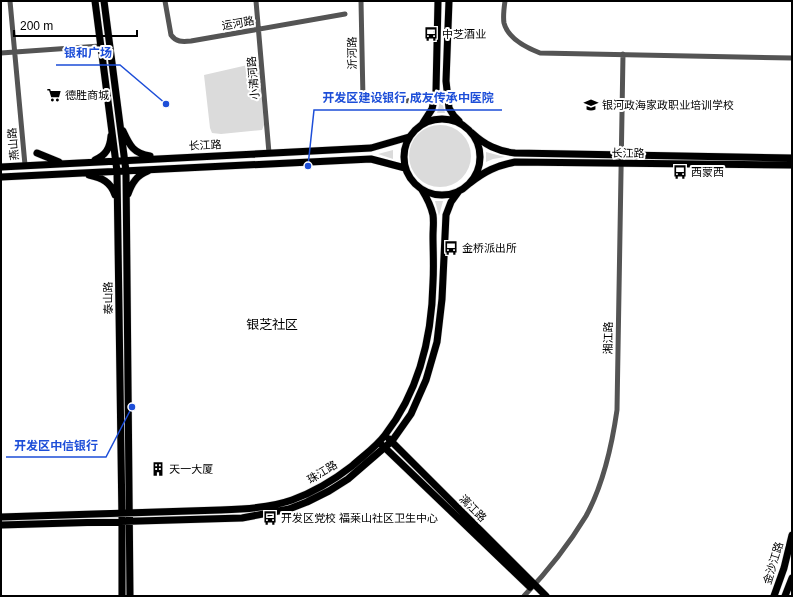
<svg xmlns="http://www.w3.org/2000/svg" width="793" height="597" viewBox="0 0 793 597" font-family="Arial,'Noto Sans SC',sans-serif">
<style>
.green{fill:#dbdbdb}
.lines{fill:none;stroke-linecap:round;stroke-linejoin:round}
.major-casing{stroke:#dbdbdb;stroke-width:8}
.minor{stroke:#545454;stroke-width:5}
.major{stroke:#000;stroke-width:7}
.labels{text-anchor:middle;stroke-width:4;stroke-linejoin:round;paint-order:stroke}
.street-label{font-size:11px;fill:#000;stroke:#fff}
.poi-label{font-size:11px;fill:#000;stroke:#fff;text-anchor:start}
.quarter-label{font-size:13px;fill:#000;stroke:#fff}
.leader{fill:none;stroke:#1d4ed8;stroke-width:1.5}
.callout-dot{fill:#1d4ed8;stroke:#fff;stroke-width:1.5}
.callout-label{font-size:12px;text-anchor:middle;font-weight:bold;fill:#1d4ed8;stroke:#fff;stroke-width:4;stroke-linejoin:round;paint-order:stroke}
</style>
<rect width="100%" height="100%" fill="#fff"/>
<path class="green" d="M 252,64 L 259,65 L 264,125 L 262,130 L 221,134 L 212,133 L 210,128 L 204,75 Z
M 441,98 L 445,113 L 437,113 Z
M409 156a31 31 0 1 1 62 0a31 31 0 1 1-62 0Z
M 393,150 L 393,159 L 378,154 Z
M 486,152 L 505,157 L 493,159 L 486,162 Z
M 435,201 L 443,201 L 439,216 Z"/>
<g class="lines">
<defs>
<path id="major" d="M 95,1 L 117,171 L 122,521 L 122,596
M 104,1 L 126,171 L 130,596
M 449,1 L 446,81 L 449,108 L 454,116 L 459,121
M404 157a38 38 0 1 1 76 0a38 38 0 1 1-76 0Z
M 423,123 L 432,109 L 436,91 L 438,1
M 123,131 C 130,146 133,153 150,156
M 472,133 C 485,145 497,151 515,153 L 792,158
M 37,153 L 59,162
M 95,160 C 106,155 110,148 111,136
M 1,167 L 371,148 L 409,137
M 89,175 C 102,178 111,182 115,195
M 1,177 L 371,159 L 405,168
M 470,183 C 485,171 496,166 515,162 L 792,165
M 128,194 C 132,183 137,175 148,171
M 389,439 L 546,596
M 382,445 L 530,587
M 1,517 L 220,510 C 244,509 269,508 292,500 C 314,492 334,480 352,466 C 363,456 376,447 385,435 C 419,391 432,336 433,282 C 434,266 433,251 433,236 C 433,229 434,222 433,215 C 431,206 427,198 422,190
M 1,525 L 242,518 L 289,509 L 307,502 L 329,491 L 348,479 L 392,441 L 411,414 L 426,380 L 437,342 L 442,299 L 446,215 L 451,202 L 459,191
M 774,596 L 784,568 L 792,535
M 785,596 L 792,578"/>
</defs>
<use href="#major" class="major-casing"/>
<path class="minor" d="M 10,1 L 25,165
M 165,1 L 171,35 C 176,42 182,42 191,41 L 345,14
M 256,1 L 269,153
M 361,1 L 363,99 L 416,101
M 505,1 C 504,8 503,17 504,23 C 508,39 527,48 540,53 L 792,58
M 1,53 L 100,46
M 524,596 C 547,572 569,544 586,516 C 603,485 612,445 617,410 L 623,54"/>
<use href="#major" class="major"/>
</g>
<defs>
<symbol id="bus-bare" viewBox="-9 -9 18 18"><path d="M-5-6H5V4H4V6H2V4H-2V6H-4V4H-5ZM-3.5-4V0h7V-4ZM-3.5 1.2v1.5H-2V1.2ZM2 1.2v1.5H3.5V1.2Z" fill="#000" stroke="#fff" stroke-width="2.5" paint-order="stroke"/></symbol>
<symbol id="supermarket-bare" viewBox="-9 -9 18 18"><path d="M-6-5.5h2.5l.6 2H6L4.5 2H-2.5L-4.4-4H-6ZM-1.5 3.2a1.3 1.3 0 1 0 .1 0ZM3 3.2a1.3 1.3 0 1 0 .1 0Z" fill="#000" stroke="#fff" stroke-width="2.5" paint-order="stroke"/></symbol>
<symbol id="school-bare" viewBox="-9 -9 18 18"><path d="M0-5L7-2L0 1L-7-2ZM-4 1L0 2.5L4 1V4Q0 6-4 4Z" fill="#000" stroke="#fff" stroke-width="2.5" paint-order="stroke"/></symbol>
<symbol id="building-bare" viewBox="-9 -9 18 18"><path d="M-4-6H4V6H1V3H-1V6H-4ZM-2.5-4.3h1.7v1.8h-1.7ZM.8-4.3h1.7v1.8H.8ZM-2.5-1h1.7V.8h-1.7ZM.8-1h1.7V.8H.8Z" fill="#000" stroke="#fff" stroke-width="2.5" paint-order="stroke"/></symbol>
</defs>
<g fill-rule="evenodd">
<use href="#bus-bare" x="421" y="24" width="20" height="20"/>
<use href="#supermarket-bare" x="44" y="85" width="20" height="20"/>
<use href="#school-bare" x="581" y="95" width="20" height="20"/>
<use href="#bus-bare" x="670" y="162" width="20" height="20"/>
<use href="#bus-bare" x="441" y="238" width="20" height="20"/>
<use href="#building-bare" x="148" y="459" width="20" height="20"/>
<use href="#bus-bare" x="260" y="508" width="20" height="20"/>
</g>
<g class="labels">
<g class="street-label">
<text transform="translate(238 23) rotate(-10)" y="4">运河路</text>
<text transform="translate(352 53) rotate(-91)" y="4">沂河路</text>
<text transform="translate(253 78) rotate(-95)" y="4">小清河路</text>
<text transform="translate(13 144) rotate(-95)" y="4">燕山路</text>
<text transform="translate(205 145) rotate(-3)" y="4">长江路</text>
<text transform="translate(628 153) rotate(1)" y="4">长江路</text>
<text transform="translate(108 298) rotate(-91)" y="4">泰山路</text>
<text transform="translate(608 338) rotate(-89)" y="4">湘江路</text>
<text transform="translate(322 472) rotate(-31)" y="4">珠江路</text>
<text transform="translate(473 508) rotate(45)" y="4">漓江路</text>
<text transform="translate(773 563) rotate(-73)" y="4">金沙江路</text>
</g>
<g class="poi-label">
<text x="442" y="38">中芝酒业</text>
<text x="65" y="99">德胜商城</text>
<text x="602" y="109">银河政海家政职业培训学校</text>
<text x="691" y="176">西蒙西</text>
<text x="462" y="252">金桥派出所</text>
<text x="169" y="473">天一大厦</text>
<text x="281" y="522">开发区党校 福莱山社区卫生中心</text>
</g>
<g class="quarter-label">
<text x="272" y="329">银芝社区</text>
</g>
</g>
<path class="leader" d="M166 104L120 65H56M308 166L314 110H502M132 407L106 457H6"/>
<g class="callout-dot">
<circle cx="166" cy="104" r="4"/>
<circle cx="308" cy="166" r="4"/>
<circle cx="132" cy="407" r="4"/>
</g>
<g class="callout-label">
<text x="88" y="57">银和广场</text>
<text x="408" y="102">开发区建设银行 成友传承中医院</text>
<text x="56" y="450">开发区中信银行</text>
</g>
<rect width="793" height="597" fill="none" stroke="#000000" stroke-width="4"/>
<path d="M14 30v6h123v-6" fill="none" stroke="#000000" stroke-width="2"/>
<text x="20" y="30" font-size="12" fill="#000000" stroke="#ffffff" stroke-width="3" paint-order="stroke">200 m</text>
</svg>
